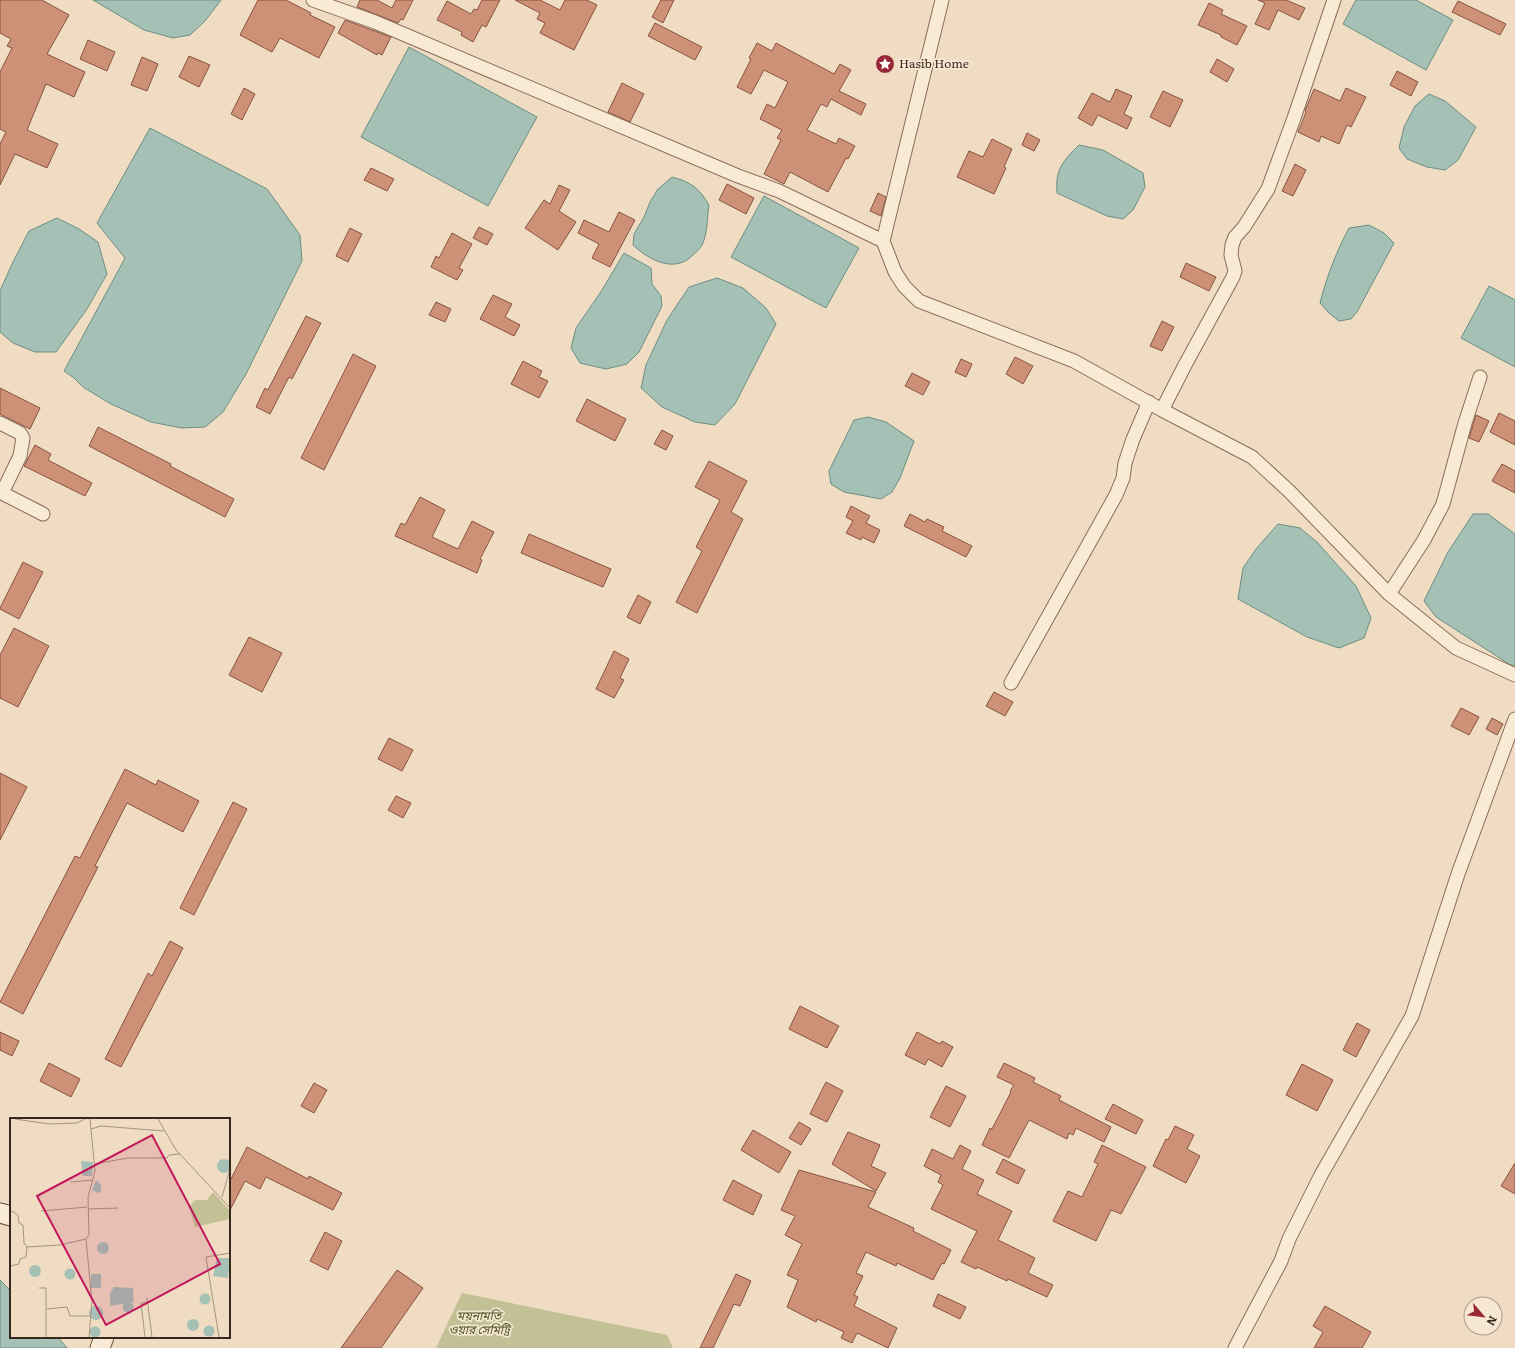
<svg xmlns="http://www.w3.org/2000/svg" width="1515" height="1348" viewBox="0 0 1515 1348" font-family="Literata,'Noto Sans Bengali',serif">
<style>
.cemetery{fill:#c1c195}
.water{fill:#a5c1b5;stroke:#6b8f82}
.building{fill:#cd9178;stroke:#88533f}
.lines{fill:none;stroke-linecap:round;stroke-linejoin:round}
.street-casing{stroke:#896d59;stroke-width:15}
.secondary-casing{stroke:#6a4e3c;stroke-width:21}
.street{stroke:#f9ead6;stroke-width:13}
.secondary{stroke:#f9ead6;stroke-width:19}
.labels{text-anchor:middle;stroke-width:3.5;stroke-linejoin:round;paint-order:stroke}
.poi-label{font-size:12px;fill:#38271d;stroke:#f6e7d2;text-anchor:start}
.park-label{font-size:12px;font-style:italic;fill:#4f5524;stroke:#f6e7d2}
.inset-road{fill:none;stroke:#a69480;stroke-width:1}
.view{fill:#c2185b;fill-opacity:0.15;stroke:#c2185b;stroke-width:2}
.inset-edge{fill:none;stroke:#38271d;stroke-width:2}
</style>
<rect width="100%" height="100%" fill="#efdcc2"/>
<path class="cemetery" d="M 462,1293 L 667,1335 L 673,1348 L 436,1348 Z"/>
<path class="water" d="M 93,0 L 221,0 L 205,21 L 190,35 L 173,38 L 144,30 Z
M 1356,0 L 1416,0 L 1453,20 L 1426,70 L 1343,24 Z
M 409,47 L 537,117 L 488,206 L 361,137 Z
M 1429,94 L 1445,101 L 1476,127 L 1458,160 L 1445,170 L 1427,167 L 1407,159 L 1399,148 L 1404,127 L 1415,106 Z
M 150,128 L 267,189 L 300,235 L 302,261 L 246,374 L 223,412 L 205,427 L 182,428 L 151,422 L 111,404 L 83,387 L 74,378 L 64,371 L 125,258 L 97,223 Z
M 1079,145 L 1103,150 L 1143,173 L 1145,187 L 1133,210 L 1123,219 L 1107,216 L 1057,193 C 1055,169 1063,161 1079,145 Z
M 672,177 C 691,182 699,188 709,205 C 707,217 708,233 702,245 C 701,248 696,252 694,254 C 676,274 650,261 633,245 L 634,234 L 644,217 L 650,202 L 658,189 Z
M 764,196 L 859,248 L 826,308 L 731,257 Z
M 57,218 L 79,229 L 98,242 L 107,274 L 87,309 L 56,352 L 35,352 L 13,343 L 0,332 L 0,291 L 12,264 L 29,231 Z
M 1369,225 L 1384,233 L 1394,243 L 1357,312 L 1351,319 L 1339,321 L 1329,313 L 1320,303 C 1327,276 1336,252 1349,228 Z
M 624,253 L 651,268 L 652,284 L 661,296 L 662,306 L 639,352 L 627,364 L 606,369 L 580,363 L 571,348 L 576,328 L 602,290 Z
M 717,278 L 743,288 L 766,308 L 776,324 L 735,404 L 715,425 L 695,422 L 662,407 L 641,388 L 646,365 L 667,320 L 689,287 Z
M 1489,286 L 1515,300 L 1515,367 L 1461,338 Z
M 868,417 L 886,422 L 914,441 L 900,478 L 892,492 L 881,499 L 844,492 L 831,484 L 829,471 L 854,420 Z
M 1473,514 L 1488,514 L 1515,534 L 1515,666 L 1509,664 L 1436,617 L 1424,601 L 1448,552 Z
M 1278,524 L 1300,528 L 1317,542 L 1356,586 L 1371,618 L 1364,638 L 1339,648 L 1307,637 L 1238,599 L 1243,568 L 1256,549 Z
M 0,1280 L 11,1291 L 11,1337 L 58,1337 L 67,1348 L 0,1348 Z"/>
<path class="building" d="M 0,0 L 42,0 L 69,15 L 47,54 L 85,72 L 74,97 L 46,84 L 27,130 L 58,144 L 47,168 L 15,154 L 0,185 L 0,144 L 6,132 L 0,129 L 0,72 L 12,48 L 7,46 L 11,39 L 0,33 Z
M 258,0 L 286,0 L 311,13 L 310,15 L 335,27 L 319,58 L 280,38 L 272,52 L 240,35 Z
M 360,0 L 377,0 L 392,8 L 396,0 L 413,0 L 403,20 L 401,19 L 398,23 L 357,7 Z
M 482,0 L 500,0 L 486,27 L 482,25 L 473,42 L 461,35 L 462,32 L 437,20 L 447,1 L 471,14 L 474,9 L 477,10 Z
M 515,0 L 540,0 L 560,10 L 565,0 L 587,0 L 597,5 L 574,50 L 540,33 L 545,23 L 537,19 L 540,13 Z
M 661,0 L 674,0 L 663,23 L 652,17 Z
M 1258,0 L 1286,0 L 1305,8 L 1299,20 L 1278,10 L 1269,30 L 1255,24 L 1265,3 Z
M 1458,1 L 1506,24 L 1500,35 L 1452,12 Z
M 1209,3 L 1223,10 L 1221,14 L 1247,26 L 1237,45 L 1221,37 L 1221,35 L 1198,25 Z
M 345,20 L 391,37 L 382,55 L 378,53 L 377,55 L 338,33 Z
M 655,23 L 702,47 L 695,60 L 648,36 Z
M 88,40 L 115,52 L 107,71 L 80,59 Z
M 757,43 L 772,51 L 776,43 L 834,74 L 840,64 L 851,70 L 839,91 L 866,104 L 861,115 L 831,99 L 827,107 L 821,104 L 807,130 L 836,144 L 839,138 L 855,146 L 848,159 L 846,158 L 828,192 L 790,172 L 784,184 L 764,174 L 781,140 L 777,138 L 782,130 L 760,119 L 767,104 L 775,108 L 788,82 L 764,70 L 751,94 L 737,87 L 751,59 L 749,58 Z
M 189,56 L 210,65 L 199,87 L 179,77 Z
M 142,57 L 158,64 L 147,91 L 131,85 Z
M 1217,59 L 1234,69 L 1227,82 L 1210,72 Z
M 1397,71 L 1418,82 L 1411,96 L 1390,85 Z
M 622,83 L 644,94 L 630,122 L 608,112 Z
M 244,88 L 255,94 L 242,120 L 231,114 Z
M 1346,88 L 1366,97 L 1351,127 L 1347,125 L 1339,144 L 1321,136 L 1319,142 L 1298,132 L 1306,112 L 1305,111 L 1314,89 L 1340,101 Z
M 1116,89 L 1132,96 L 1124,114 L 1132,118 L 1127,129 L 1098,115 L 1092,126 L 1078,118 L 1092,93 L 1110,102 Z
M 1163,91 L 1183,100 L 1170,127 L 1150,117 Z
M 1027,133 L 1040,140 L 1034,151 L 1022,145 Z
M 992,139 L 1012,149 L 1004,167 L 1006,168 L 994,194 L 957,177 L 969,151 L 983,157 Z
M 1295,164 L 1306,170 L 1293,196 L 1282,191 Z
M 371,168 L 394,179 L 387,191 L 364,180 Z
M 727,184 L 754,198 L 746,214 L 719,200 Z
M 559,185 L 570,190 L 559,211 L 576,222 L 558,250 L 525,228 L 544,200 L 550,204 Z
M 878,193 L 886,197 L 881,216 L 870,211 Z
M 619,212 L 635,220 L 610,267 L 592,258 L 599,244 L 578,233 L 584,220 L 609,232 Z
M 479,227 L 493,234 L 487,245 L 473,238 Z
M 350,228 L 362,234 L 348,262 L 336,256 Z
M 452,233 L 472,244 L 459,268 L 463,270 L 457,280 L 431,267 L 436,256 L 439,258 Z
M 1186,263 L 1216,277 L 1209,291 L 1180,277 Z
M 493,295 L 512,304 L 505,317 L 520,325 L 514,336 L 480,319 Z
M 436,302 L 451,309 L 445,322 L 429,315 Z
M 306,316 L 321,323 L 292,379 L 289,377 L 270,414 L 256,407 L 265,388 L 268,390 Z
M 1162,321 L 1174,327 L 1162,351 L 1150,346 Z
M 353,354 L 376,366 L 324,470 L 301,458 Z
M 1015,357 L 1033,366 L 1023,384 L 1006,374 Z
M 961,359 L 972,364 L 966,377 L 955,372 Z
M 523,361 L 542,371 L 539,377 L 548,381 L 539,398 L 511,384 Z
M 912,373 L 930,382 L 923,395 L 905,386 Z
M 0,388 L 40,408 L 30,429 L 0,414 Z
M 587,399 L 626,419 L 615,441 L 576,421 Z
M 1499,413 L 1515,421 L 1515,445 L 1490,432 Z
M 1476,415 L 1489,421 L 1479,442 L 1469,438 Z
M 98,427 L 171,464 L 170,466 L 234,499 L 225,517 L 89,446 Z
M 662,430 L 673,436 L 666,450 L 654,444 Z
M 35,445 L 51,454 L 48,460 L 92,483 L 85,496 L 24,466 Z
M 709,461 L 747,481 L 731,512 L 743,519 L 697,613 L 676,602 L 702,551 L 696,547 L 720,500 L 695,487 Z
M 1502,464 L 1515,471 L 1515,493 L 1492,481 Z
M 420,497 L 445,510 L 432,537 L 458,549 L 472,521 L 494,532 L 480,559 L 482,560 L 477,573 L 395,536 L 401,523 L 405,525 Z
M 851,506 L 870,516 L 866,523 L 880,530 L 874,543 L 862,537 L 861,540 L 846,533 L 853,521 L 846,517 Z
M 910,514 L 925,522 L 927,519 L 944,527 L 942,531 L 972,546 L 966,557 L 904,526 Z
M 529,534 L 611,569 L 603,587 L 521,553 Z
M 23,562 L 43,572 L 19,619 L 0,609 L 0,608 Z
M 638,595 L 651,602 L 640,624 L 627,617 Z
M 14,628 L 49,646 L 18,707 L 0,698 L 0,655 Z
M 249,637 L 282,653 L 262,692 L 229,675 Z
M 614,651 L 629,659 L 620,678 L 624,680 L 614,698 L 596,689 Z
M 994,692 L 1013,702 L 1005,716 L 986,706 Z
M 1461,708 L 1479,717 L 1469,735 L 1451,726 Z
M 1492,718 L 1503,724 L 1497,735 L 1486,729 Z
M 389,738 L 413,750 L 402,771 L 378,759 Z
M 125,769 L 156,785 L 158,780 L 199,801 L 183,832 L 127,803 L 95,866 L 98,867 L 23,1014 L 0,1002 L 75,856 L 80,858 Z
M 0,773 L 27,787 L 0,840 Z
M 396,796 L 411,803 L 403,818 L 388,810 Z
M 233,802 L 247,809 L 194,915 L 180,908 Z
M 170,941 L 183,948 L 121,1067 L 105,1059 L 148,973 L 152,976 Z
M 800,1006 L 839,1026 L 827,1048 L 789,1029 Z
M 1357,1023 L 1370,1030 L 1356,1057 L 1343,1050 Z
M 0,1032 L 19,1041 L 12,1056 L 0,1050 Z
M 917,1032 L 940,1044 L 942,1041 L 953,1047 L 942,1067 L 928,1059 L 925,1065 L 905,1055 Z
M 49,1063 L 80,1079 L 71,1097 L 40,1081 Z
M 1004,1063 L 1035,1078 L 1033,1082 L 1061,1096 L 1059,1100 L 1111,1127 L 1104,1142 L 1076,1128 L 1073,1135 L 1069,1133 L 1067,1139 L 1029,1120 L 1009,1158 L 982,1145 L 990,1128 L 992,1129 L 1011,1092 L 1010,1091 L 1014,1085 L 997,1077 Z
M 1302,1064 L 1333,1080 L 1317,1111 L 1286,1095 Z
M 826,1082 L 843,1091 L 827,1122 L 810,1114 Z
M 314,1083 L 327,1090 L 314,1113 L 301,1106 Z
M 946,1086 L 966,1096 L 950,1127 L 930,1117 Z
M 1113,1104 L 1143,1120 L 1136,1134 L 1105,1119 Z
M 799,1122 L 811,1129 L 801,1145 L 789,1138 Z
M 1175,1126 L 1194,1135 L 1187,1149 L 1200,1156 L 1186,1183 L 1153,1166 L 1166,1139 L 1168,1140 Z
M 753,1130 L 791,1152 L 779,1173 L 741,1150 Z
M 848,1132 L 880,1145 L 871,1166 L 886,1173 L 876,1191 L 832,1164 Z
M 960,1145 L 971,1151 L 962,1169 L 984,1180 L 977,1194 L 1012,1211 L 998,1240 L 1035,1258 L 1028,1273 L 1053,1285 L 1047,1297 L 1008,1279 L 1007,1281 L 977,1267 L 976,1269 L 961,1262 L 977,1231 L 931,1209 L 943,1185 L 938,1182 L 941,1175 L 924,1166 L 932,1149 L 953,1159 Z
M 1102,1145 L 1146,1167 L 1121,1214 L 1111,1210 L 1096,1241 L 1053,1221 L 1068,1191 L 1082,1197 L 1098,1164 L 1094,1162 Z
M 247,1147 L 308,1179 L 309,1176 L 342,1193 L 333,1210 L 266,1177 L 260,1189 L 245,1181 L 229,1212 L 229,1183 Z
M 1003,1159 L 1025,1170 L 1018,1184 L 996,1173 Z
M 1515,1163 L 1515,1194 L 1501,1186 Z
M 799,1170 L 876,1192 L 868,1207 L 914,1228 L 913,1231 L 951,1250 L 944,1264 L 942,1263 L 933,1280 L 897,1263 L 896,1266 L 866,1252 L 856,1273 L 863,1276 L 854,1295 L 858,1297 L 854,1306 L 897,1328 L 888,1348 L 857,1333 L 852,1343 L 841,1338 L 844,1332 L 817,1319 L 816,1322 L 787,1307 L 798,1280 L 787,1275 L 802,1244 L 785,1235 L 795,1216 L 781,1210 Z
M 733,1180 L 762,1195 L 753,1215 L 723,1200 Z
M 325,1232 L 342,1241 L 328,1270 L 310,1261 Z
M 397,1270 L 423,1288 L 381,1348 L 341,1348 Z
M 736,1274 L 751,1281 L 740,1306 L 734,1304 L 713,1348 L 700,1348 Z
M 938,1294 L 966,1307 L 960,1319 L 933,1306 Z
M 1325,1306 L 1371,1332 L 1362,1348 L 1314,1348 L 1323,1332 L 1313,1326 Z"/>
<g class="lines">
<defs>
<path id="street" d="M 313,0 L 375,22 L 738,176 L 779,191 L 883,241
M 942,0 L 883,241 L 895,272 L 904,286 L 919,301 L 1074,361 L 1162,410 L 1252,457 L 1289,491 L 1389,594 L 1456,648 L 1515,675
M 1162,410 L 1185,365 L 1233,277 L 1235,271 L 1231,255 L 1232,245 L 1235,237 L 1244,227 L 1268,189 L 1294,118 L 1334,0
M 0,423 L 20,433 L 23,438 L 20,456 L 2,493
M 0,492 L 43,514
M 1389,594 L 1424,540 L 1443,504 L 1465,423 L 1480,377
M 1011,683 L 1116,495 L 1123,478 L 1125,463 L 1133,439 L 1149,402
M 1235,1348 L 1281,1261 L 1289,1239 L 1321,1175 L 1412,1016 L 1458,874 L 1515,719"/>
<path id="secondary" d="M 0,1213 L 11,1216
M 100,1348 L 104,1337"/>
</defs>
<use href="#street" class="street-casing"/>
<use href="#secondary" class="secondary-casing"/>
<use href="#street" class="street"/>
<use href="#secondary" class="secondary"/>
</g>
<defs>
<symbol id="sight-disc" viewBox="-11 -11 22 22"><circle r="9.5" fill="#992836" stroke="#f6e7d2"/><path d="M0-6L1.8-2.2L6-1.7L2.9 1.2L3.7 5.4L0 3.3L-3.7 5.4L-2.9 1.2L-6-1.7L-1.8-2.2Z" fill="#fff"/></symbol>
</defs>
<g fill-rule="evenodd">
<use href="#sight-disc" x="874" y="53" width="22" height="22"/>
</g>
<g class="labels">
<g class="poi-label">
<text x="899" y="68">Hasib Home</text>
</g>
<g class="park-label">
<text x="479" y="1320">ময়নামতি<tspan x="479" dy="14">ওয়ার সেমিট্রি</tspan></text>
</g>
</g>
<g transform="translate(10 1118)">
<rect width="220" height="220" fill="#efdcc2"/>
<path d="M 203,74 L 220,93 L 220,101 L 185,109 L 179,89 L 185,82 L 197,82 Z" fill="#c1c195"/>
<path d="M207 48a7 7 0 1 1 14 0a7 7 0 1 1-14 0ZM 71,43 L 83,44 L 82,58 L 73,58 ZM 86,62 L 91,67 L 91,74 L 88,75 L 82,72 ZM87 130a6 6 0 1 1 12 0a6 6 0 1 1-12 0ZM 207,140 L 220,140 L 218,160 L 203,158 ZM19 153a6 6 0 1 1 12 0a6 6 0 1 1-12 0ZM54.5 156a5.5 5.5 0 1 1 11 0a5.5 5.5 0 1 1-11 0ZM 81,156 L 91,156 L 91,170 L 81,170 ZM 104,169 L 123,170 L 124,184 L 100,188 L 100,175 ZM189.5 181a5.5 5.5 0 1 1 11 0a5.5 5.5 0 1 1-11 0ZM112.5 189a5.5 5.5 0 1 1 11 0a5.5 5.5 0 1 1-11 0ZM79 195a7 7 0 1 1 14 0a7 7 0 1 1-14 0ZM177 207a6 6 0 1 1 12 0a6 6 0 1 1-12 0ZM193.5 213a5.5 5.5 0 1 1 11 0a5.5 5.5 0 1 1-11 0ZM79.5 214a5.5 5.5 0 1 1 11 0a5.5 5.5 0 1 1-11 0Z" fill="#a5c1b5"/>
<path class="inset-road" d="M 5,1 L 39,6 L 67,5 L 75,1M 148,1 L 166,32 L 220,90M 81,11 L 91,8 L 154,13M 84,46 L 118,40 L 157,40 L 159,37 L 170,36M 61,64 L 83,62M 212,79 L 220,51M 78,91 L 108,90M 0,92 L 8,97 L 9,105 L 13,107 L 14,125 L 17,129 L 16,139 L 10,141 L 9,146 L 0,148M 31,93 L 77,89M 76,121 L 82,184 L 79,219M 17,129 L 50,127 L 76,121 L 79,117 L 78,79 L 85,53 L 80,1M 29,170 L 36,170 L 36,219M 137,180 L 142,219M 37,191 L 57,189 L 60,198 L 80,198M 135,219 L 131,185 L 137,184M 209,219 L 196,139 L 220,135"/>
<path class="view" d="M 142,17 L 210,146 L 96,207 L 27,78 Z"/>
<rect width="220" height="220" class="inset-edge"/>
</g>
<g transform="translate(1483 1316) rotate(118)"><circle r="19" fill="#f6e7d2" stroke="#aa9a8a"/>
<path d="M0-3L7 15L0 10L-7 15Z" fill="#992836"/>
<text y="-6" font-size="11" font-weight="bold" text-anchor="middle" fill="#38271d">N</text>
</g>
</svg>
